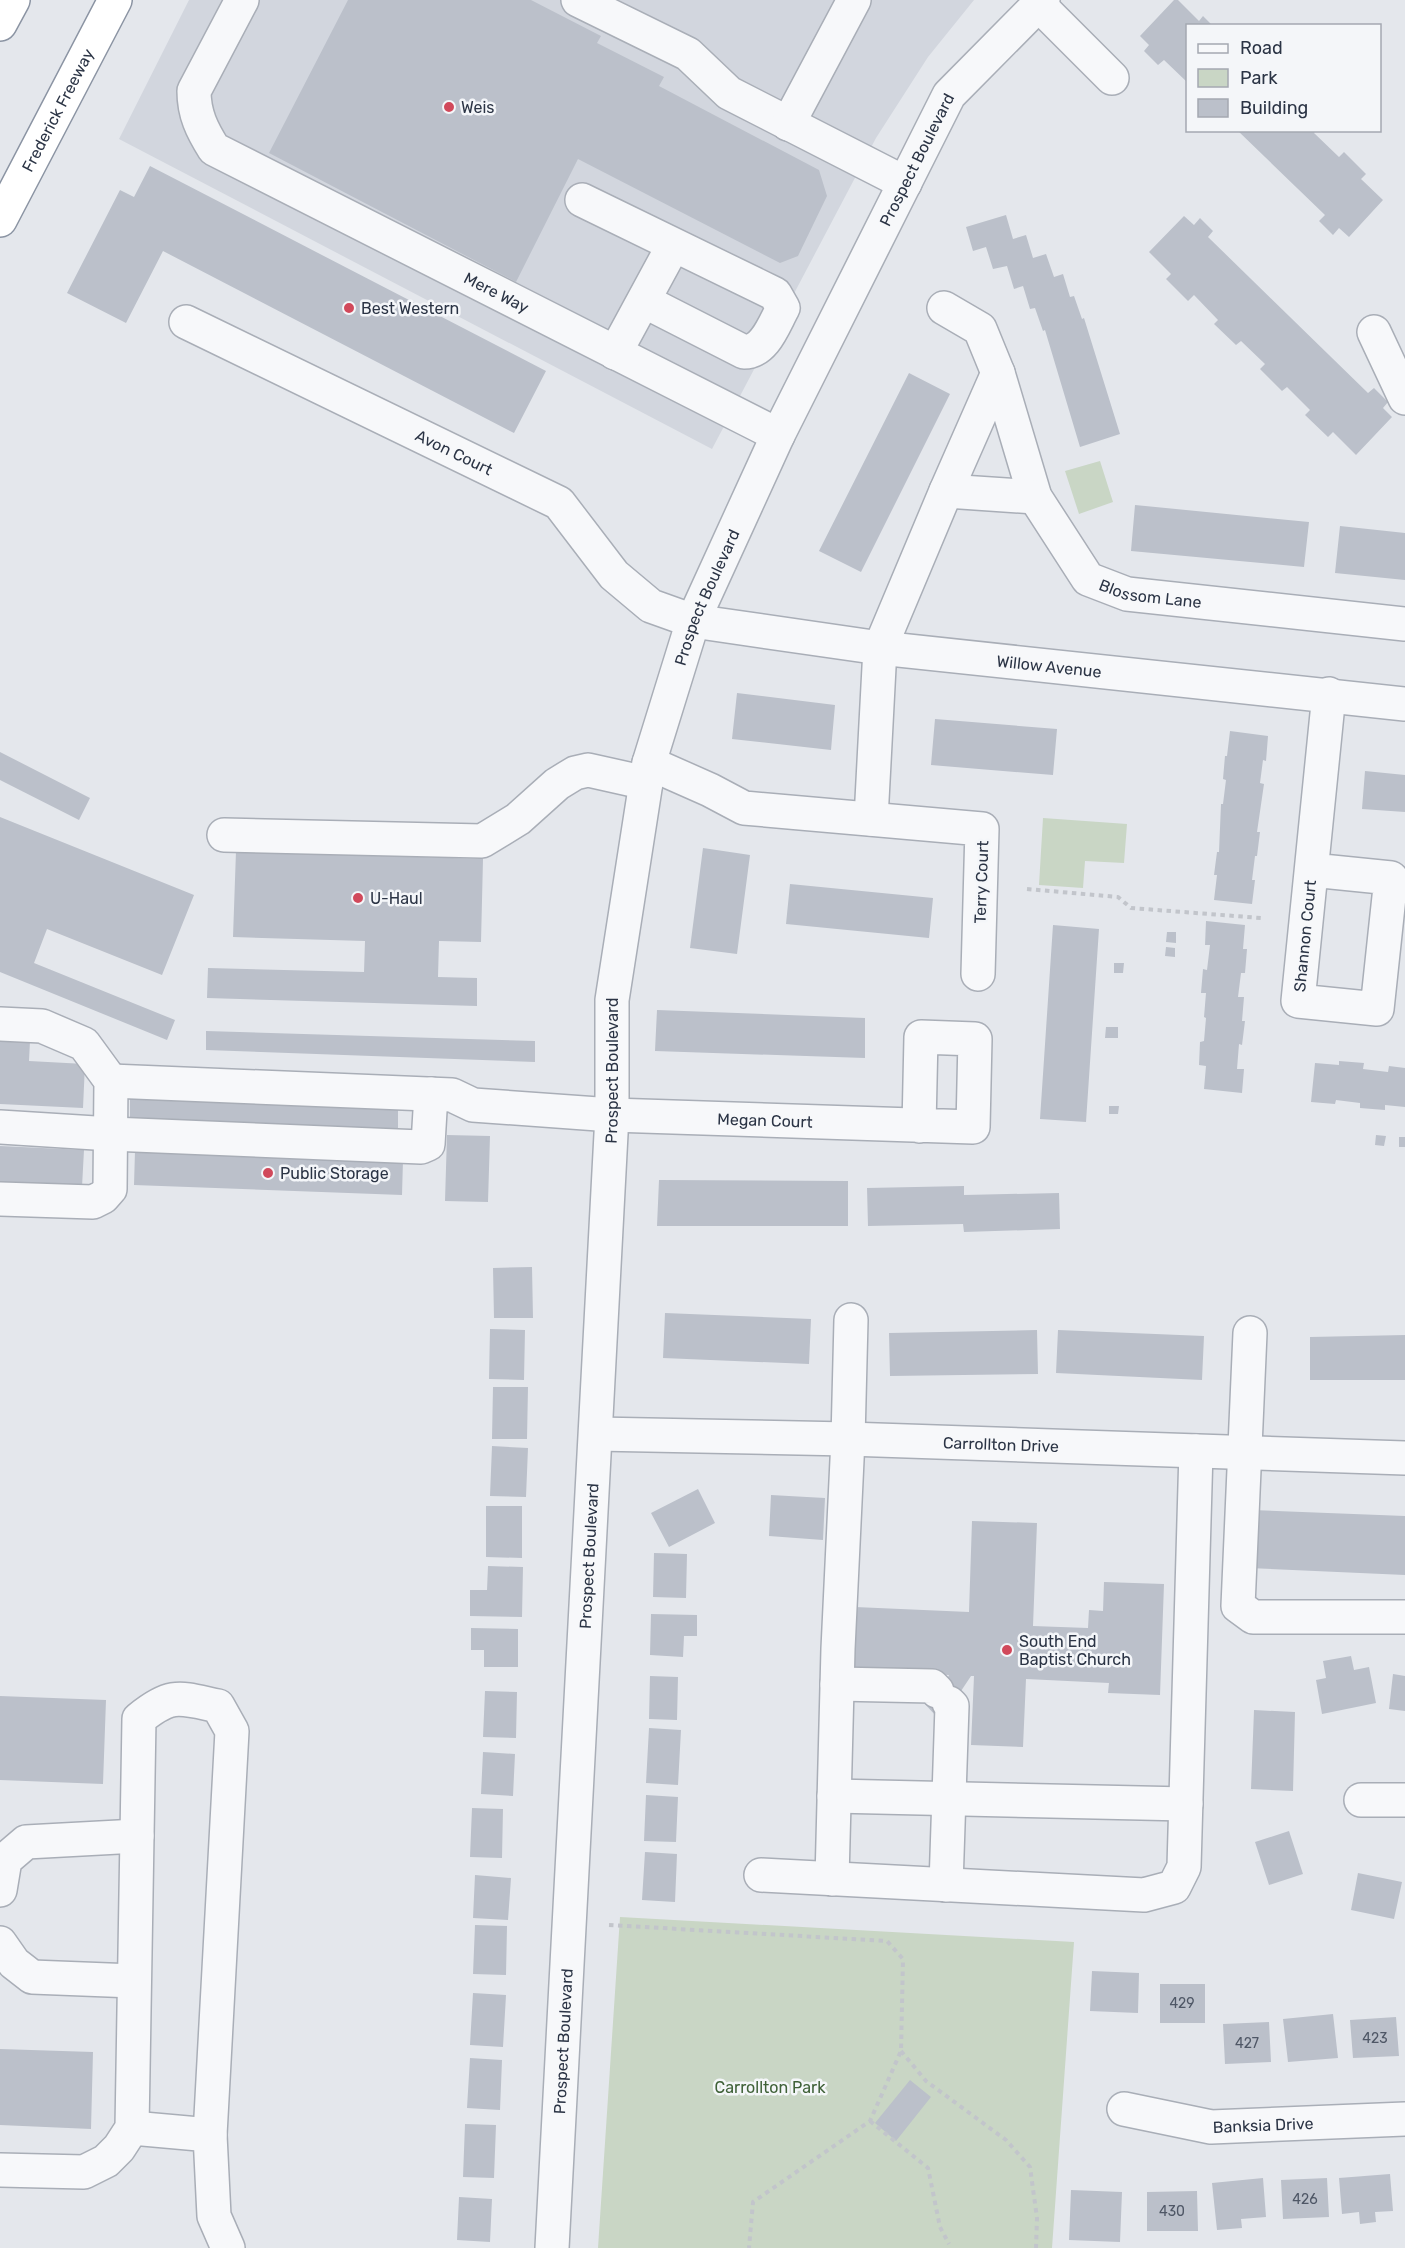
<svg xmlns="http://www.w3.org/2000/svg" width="1405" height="2248" viewBox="0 0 1405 2248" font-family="Rubik,sans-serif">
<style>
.built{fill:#d2d6de}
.green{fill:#c9d6c5}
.building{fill:#bbc0ca}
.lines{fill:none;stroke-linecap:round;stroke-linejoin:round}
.minor-casing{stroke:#a9aeb7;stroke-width:36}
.highway-casing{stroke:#8b94a3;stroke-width:36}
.path{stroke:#c2c5cb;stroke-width:4;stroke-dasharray:4.5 4.5;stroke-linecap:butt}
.minor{stroke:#f7f8fa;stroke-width:33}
.highway{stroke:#fff;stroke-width:33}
.poi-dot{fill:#d1495b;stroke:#f4f6f9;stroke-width:2}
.labels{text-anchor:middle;stroke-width:5;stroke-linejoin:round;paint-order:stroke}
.number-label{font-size:14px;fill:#4f5766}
.poi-label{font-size:16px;fill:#2b3445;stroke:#f4f6f9;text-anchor:start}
.street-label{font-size:16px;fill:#2b3445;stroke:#f4f6f9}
.park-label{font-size:16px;fill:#3f6138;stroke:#f4f6f9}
</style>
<rect width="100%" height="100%" fill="#e4e7ec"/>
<path class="built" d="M 189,0 L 974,0 L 928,57 L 876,138 L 712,449 L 119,139 Z"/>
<path class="green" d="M 1100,461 L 1113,502 L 1079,514 L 1065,471 Z
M 1043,818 L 1127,824 L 1124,863 L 1085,861 L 1083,888 L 1039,885 Z
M 620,1917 L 1074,1942 L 1052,2248 L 598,2248 Z"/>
<path class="building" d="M 348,0 L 531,0 L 601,36 L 597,43 L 664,77 L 659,86 L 819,170 L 827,196 L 798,256 L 780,263 L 578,159 L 516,282 L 269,153 Z
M 1174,0 L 1178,0 L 1199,21 L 1203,16 L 1213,26 L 1188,26 L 1188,83 L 1164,60 L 1158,65 L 1144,51 L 1149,45 L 1140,36 Z
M 1237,130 L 1316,130 L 1314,133 L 1339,157 L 1344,152 L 1366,174 L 1361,179 L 1383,200 L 1349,237 L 1339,228 L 1333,235 L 1319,221 L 1325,215 Z
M 150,166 L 546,371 L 514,433 L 163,251 L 126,323 L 67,293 L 120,190 L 134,197 Z
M 1006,215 L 1013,239 L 1026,235 L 1033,258 L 1046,254 L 1054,277 L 1063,274 L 1070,297 L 1074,296 L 1082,319 L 1084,318 L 1120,434 L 1080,447 L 1045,330 L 1043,331 L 1035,308 L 1030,309 L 1023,286 L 1014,289 L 1007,266 L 993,269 L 986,247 L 973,251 L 966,227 Z
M 1184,216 L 1194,225 L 1200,218 L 1213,231 L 1208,237 L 1368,393 L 1374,388 L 1388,402 L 1383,408 L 1392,417 L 1356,455 L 1333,432 L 1328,437 L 1305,415 L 1310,410 L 1287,387 L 1282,391 L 1260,369 L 1265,364 L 1241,341 L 1236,345 L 1214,324 L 1218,320 L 1194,295 L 1188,301 L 1166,279 L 1171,274 L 1149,252 Z
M 909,373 L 950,394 L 861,572 L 819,551 Z
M 1135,505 L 1309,522 L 1304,567 L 1131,551 Z
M 1340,526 L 1405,533 L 1405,580 L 1335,573 Z
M 737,693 L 835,705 L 831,750 L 732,739 Z
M 935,719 L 1057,729 L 1053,775 L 931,765 Z
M 1230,731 L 1268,736 L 1266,761 L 1263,760 L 1260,783 L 1264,784 L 1257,832 L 1260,832 L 1257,856 L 1255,856 L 1252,880 L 1255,880 L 1252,904 L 1214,900 L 1217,875 L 1214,875 L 1217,852 L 1219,852 L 1221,804 L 1223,804 L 1226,780 L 1223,779 L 1225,756 L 1227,756 Z
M 0,752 L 90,798 L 79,820 L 0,780 Z
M 1365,771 L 1405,775 L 1405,812 L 1362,809 Z
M 0,817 L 194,895 L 162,975 L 47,929 L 34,963 L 175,1020 L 167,1040 L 0,972 Z
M 703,848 L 750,855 L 737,954 L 690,948 Z
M 236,851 L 483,859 L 481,942 L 439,941 L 438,977 L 477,978 L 477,1006 L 207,998 L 208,968 L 364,972 L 365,941 L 233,937 Z
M 790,884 L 933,898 L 929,938 L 786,924 Z
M 1206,921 L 1245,925 L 1243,949 L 1247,949 L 1245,973 L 1241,973 L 1238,997 L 1244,997 L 1242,1021 L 1245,1021 L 1242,1045 L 1239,1044 L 1237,1069 L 1244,1069 L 1242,1093 L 1204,1089 L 1206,1066 L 1199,1065 L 1200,1042 L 1204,1041 L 1206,1018 L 1204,1017 L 1206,993 L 1201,993 L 1203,969 L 1207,970 L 1210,945 L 1205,945 Z
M 1053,925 L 1099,929 L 1086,1122 L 1040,1119 Z
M 1167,932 L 1176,932 L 1176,943 L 1166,942 Z
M 1166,947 L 1175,948 L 1175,957 L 1165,956 Z
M 1114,963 L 1124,963 L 1123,973 L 1114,973 Z
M 657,1010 L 865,1018 L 865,1058 L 655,1051 Z
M 1106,1027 L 1118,1027 L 1118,1038 L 1105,1038 Z
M 206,1031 L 535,1041 L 535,1062 L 206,1050 Z
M 0,1039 L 30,1041 L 29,1061 L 85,1064 L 83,1108 L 0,1104 Z
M 1339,1061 L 1364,1063 L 1363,1069 L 1388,1072 L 1389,1066 L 1405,1068 L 1405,1107 L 1385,1105 L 1385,1110 L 1360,1108 L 1360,1103 L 1336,1100 L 1335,1104 L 1311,1102 L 1315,1063 L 1339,1065 Z
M 130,1098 L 398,1105 L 398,1129 L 130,1122 Z
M 1109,1106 L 1119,1106 L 1118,1114 L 1109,1114 Z
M 447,1135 L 490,1136 L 488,1202 L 445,1201 Z
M 1376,1135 L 1386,1136 L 1384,1146 L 1375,1145 Z
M 1399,1137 L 1405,1137 L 1405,1147 L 1399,1147 Z
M 0,1146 L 84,1150 L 82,1187 L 0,1183 Z
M 135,1151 L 403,1160 L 402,1195 L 134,1185 Z
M 659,1180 L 848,1181 L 848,1226 L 657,1226 Z
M 964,1186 L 964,1195 L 1059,1193 L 1060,1229 L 964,1232 L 963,1224 L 868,1226 L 867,1188 Z
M 532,1267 L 533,1318 L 494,1318 L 493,1268 Z
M 665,1313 L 811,1319 L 809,1364 L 663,1358 Z
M 490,1329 L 525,1330 L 524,1380 L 489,1379 Z
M 1037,1330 L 1038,1374 L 890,1376 L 889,1333 Z
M 1058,1330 L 1204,1336 L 1202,1380 L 1056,1373 Z
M 1405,1335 L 1405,1380 L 1310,1380 L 1310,1337 Z
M 493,1387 L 528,1387 L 527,1439 L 492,1439 Z
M 492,1446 L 528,1448 L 526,1497 L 490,1496 Z
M 698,1489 L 715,1523 L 669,1547 L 651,1513 Z
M 771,1495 L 825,1498 L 823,1540 L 769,1536 Z
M 486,1506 L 522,1506 L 522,1558 L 486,1557 Z
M 1251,1510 L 1405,1516 L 1405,1575 L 1249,1568 Z
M 972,1521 L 1037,1523 L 1033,1626 L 1088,1628 L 1089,1610 L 1103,1611 L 1104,1582 L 1164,1584 L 1160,1695 L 1108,1693 L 1109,1683 L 1026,1679 L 1023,1747 L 971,1745 L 974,1676 L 971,1676 L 959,1694 L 936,1716 L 923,1702 L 944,1686 L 949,1675 L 852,1671 L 855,1607 L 969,1612 Z
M 654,1553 L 687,1554 L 686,1598 L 653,1597 Z
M 488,1566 L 523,1567 L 522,1617 L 470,1616 L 470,1590 L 487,1590 Z
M 651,1614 L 697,1615 L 697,1636 L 684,1636 L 683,1657 L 650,1655 Z
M 471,1628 L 518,1629 L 518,1667 L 484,1667 L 484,1650 L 471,1650 Z
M 1351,1656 L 1354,1670 L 1369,1667 L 1376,1703 L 1322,1714 L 1316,1680 L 1326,1678 L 1323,1661 Z
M 1393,1674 L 1405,1676 L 1405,1711 L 1389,1709 Z
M 650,1676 L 678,1677 L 677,1720 L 649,1719 Z
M 485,1691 L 517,1692 L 516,1738 L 483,1737 Z
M 0,1696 L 106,1700 L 103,1784 L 0,1780 Z
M 1254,1710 L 1295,1712 L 1293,1791 L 1251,1789 Z
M 649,1728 L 681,1730 L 678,1785 L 646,1783 Z
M 483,1752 L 515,1754 L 513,1796 L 481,1794 Z
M 646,1795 L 678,1797 L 676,1842 L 644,1841 Z
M 472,1808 L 503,1809 L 502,1858 L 470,1857 Z
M 1289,1831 L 1303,1874 L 1269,1885 L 1255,1842 Z
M 645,1852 L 677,1854 L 675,1902 L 642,1900 Z
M 1358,1873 L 1402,1882 L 1394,1919 L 1351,1910 Z
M 475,1875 L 511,1878 L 508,1920 L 473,1918 Z
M 475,1925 L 507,1926 L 506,1975 L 473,1974 Z
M 1092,1971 L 1139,1973 L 1138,2013 L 1090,2011 Z
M 1160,1984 L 1205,1984 L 1205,2023 L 1160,2023 Z
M 473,1993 L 506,1995 L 503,2047 L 470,2045 Z
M 1333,2014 L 1338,2058 L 1288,2062 L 1283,2019 Z
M 1396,2017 L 1399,2056 L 1353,2058 L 1350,2020 Z
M 1269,2022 L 1271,2062 L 1225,2064 L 1223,2024 Z
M 0,2049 L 93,2052 L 91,2129 L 0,2125 Z
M 470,2058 L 502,2060 L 500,2110 L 467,2108 Z
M 910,2080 L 931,2097 L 896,2141 L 875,2123 Z
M 465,2124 L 496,2125 L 494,2178 L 463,2177 Z
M 1390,2174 L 1393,2211 L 1375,2212 L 1376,2222 L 1360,2224 L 1359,2212 L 1342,2214 L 1339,2178 Z
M 1263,2178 L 1266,2217 L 1241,2219 L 1242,2228 L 1217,2230 L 1212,2183 Z
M 1327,2178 L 1329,2217 L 1283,2219 L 1281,2180 Z
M 1071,2190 L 1122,2192 L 1120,2242 L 1069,2240 Z
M 1197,2191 L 1198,2231 L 1147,2231 L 1147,2192 Z
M 459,2197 L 492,2199 L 490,2242 L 457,2240 Z"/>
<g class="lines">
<defs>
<g id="minor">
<path id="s1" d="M 242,0 L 194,91 C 194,114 202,130 214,149 L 778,435"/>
<path d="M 578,0 L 688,54 L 729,93 L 905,183"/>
<path d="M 1038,4 L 1112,78"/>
<path d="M 788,124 L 854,0"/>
<path d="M 582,200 L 775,294 L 783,308 C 774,324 765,352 744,352 L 644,301"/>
<path id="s2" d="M 944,308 L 980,329 L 998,373 L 1035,497 L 1088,579 L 1127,594 L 1405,624"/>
<path id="s3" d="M 186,322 L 559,503 L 614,575 L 651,606 L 693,621 L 880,648 L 1405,704"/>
<path d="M 1374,332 L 1405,398"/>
<path d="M 615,353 L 673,246"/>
<path d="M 946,491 L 1035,497"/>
<path d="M 649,763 L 710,790 L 744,808 L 982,829 L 978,974"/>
<path d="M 871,819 L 880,648 L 946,491 L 998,373"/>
<path d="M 224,835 L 482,841 L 518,819 L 557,784 L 575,773 L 588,770 L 646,783"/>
<path id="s4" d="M 1312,870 L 1391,878 L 1377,1009 L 1298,1001 L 1329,694"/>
<path d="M 0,1024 L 42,1026 L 84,1044 L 111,1081 L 110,1189 L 103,1197 L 93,1202 L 0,1199"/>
<path id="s5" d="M 111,1081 L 452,1095 L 473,1105 L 612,1115 L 973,1127 L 975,1039 L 921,1037 L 919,1126"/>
<path d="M 0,1127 L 111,1134 L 421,1147 L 428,1144 L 431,1094"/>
<path d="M 1250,1333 L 1238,1606 L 1253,1617 L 1405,1617"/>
<path id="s6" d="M 596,1434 L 848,1439 L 1405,1458"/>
<path d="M 837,1684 L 932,1686 L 937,1691"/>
<path d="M 834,1796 L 1186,1804"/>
<path d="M 1361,1800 L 1405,1800"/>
<path d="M 761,1875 L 1144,1895 L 1174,1887 L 1184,1867 L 1196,1451"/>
<path d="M 832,1879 L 838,1649 L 848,1439 L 851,1320"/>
<path d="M 946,1885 L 952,1706 L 949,1703"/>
<path d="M 0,1890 L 5,1860 L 26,1842 L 137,1836"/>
<path d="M 0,1943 L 14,1963 L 32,1977 L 134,1981"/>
<path id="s7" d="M 1124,2109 L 1211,2127 L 1405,2119"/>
<path d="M 132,2128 L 210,2135 L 214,2216 L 228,2248"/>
<path d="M 0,2170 L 84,2172 L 106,2161 L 119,2148 L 132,2128 L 139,1719 C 172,1692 180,1698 218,1706 L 232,1731 L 210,2135"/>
<path id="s8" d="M 552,2248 L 612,1115 L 612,1000 L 649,763 L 693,621 L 778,435 L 949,95 L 1043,0"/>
</g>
<g id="highway">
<path d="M 0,24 L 13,0"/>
<path id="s9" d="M 0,220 L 115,0"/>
</g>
</defs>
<use href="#minor" class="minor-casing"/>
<use href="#highway" class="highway-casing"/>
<path class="path" d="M 1027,889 L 1118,897 L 1131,908 L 1261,918
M 609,1925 L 887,1941 L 903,1959 L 901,2051 L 870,2121 L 753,2202 L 749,2248
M 901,2051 L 926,2081 L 1006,2140 L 1030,2167 L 1037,2218 L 1036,2248
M 870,2121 L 928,2168 L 940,2227 L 949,2244"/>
<use href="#minor" class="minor"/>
<use href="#highway" class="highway"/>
</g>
<g class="poi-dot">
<circle cx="449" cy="107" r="6"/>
<circle cx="349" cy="308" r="6"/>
<circle cx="358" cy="898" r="6"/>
<circle cx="268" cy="1173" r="6"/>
<circle cx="1007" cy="1650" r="6"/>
</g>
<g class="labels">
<g class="number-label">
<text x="1182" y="2008">429</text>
<text x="1375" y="2043">423</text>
<text x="1247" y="2048">427</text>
<text x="1305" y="2204">426</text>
<text x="1172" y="2216">430</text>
</g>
<g class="poi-label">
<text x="461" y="113">Weis</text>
<text x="361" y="314">Best Western</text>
<text x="370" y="904">U-Haul</text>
<text x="280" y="1179">Public Storage</text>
<text x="1019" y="1647">South End<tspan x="1019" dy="18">Baptist Church</tspan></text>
</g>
<g class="street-label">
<text dy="6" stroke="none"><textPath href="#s9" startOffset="124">Frederick Freeway</textPath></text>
<text dy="6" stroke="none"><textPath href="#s8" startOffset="2151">Prospect Boulevard</textPath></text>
<text dy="6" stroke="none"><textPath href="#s1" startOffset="482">Mere Way</textPath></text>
<text dy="6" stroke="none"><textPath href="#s3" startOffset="298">Avon Court</textPath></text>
<text dy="6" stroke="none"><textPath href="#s2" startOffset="381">Blossom Lane</textPath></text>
<text dy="6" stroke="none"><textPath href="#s8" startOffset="1665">Prospect Boulevard</textPath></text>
<text dy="6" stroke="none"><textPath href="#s3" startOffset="957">Willow Avenue</textPath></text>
<text transform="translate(981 882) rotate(-88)" y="6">Terry Court</text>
<text dy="6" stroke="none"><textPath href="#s4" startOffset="356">Shannon Court</textPath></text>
<text dy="6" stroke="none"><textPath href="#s8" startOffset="1179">Prospect Boulevard</textPath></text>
<text dy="6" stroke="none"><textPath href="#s5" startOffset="657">Megan Court</textPath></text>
<text dy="6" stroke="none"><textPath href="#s6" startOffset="405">Carrollton Drive</textPath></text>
<text dy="6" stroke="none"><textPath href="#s8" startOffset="693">Prospect Boulevard</textPath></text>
<text dy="6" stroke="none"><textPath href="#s8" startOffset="207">Prospect Boulevard</textPath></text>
<text dy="6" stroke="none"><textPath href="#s7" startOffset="141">Banksia Drive</textPath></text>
</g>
<g class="park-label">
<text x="770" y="2093">Carrollton Park</text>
</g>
</g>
<rect x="1186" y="24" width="195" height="108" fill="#f4f6f9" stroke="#a4a8b1" stroke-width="1.5"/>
<rect x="1198" y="44" width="30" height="9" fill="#f7f8fa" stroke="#a4a8b1" stroke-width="1.5"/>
<text x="1240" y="54" font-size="18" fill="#2b3445">Road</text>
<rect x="1198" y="69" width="30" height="18" fill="#c9d6c5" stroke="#a4a8b1" stroke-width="1.5"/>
<text x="1240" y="84" font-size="18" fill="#2b3445">Park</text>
<rect x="1198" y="99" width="30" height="18" fill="#bbc0ca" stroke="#a4a8b1" stroke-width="1.5"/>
<text x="1240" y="114" font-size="18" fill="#2b3445">Building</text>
</svg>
